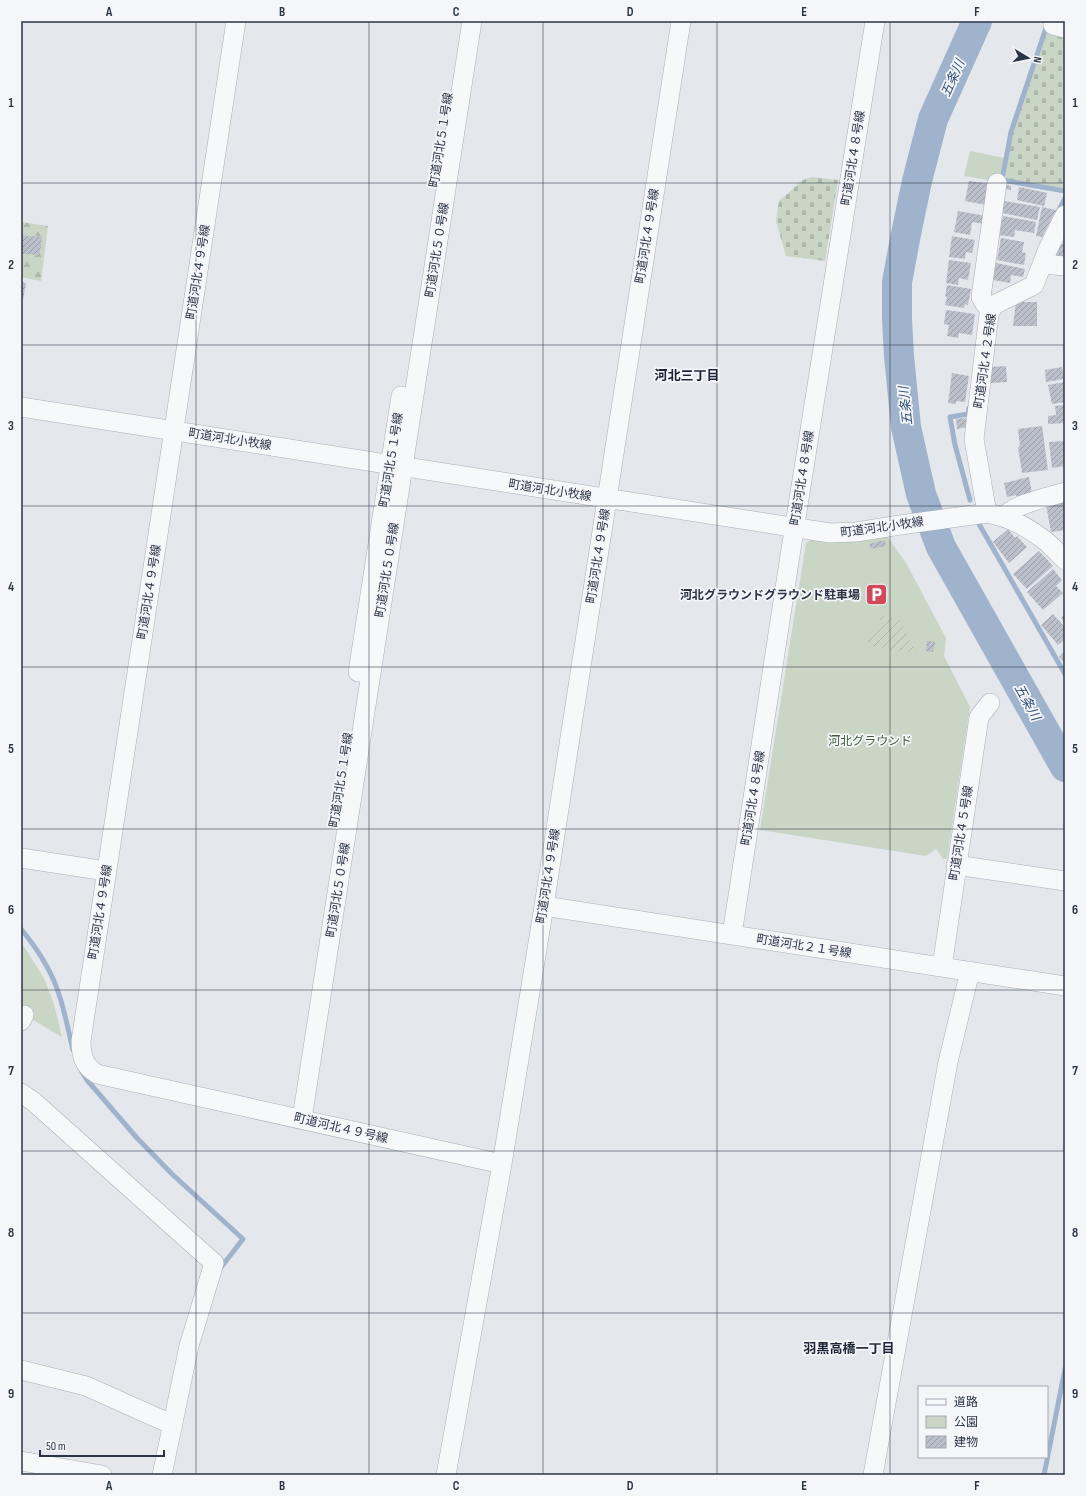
<svg xmlns="http://www.w3.org/2000/svg" width="1086" height="1496" viewBox="0 0 1086 1496" font-family="'Sofia Sans Condensed','Noto Sans JP',sans-serif">
<style>
.green{fill:#c9d6c5}
.forest{fill:url(#forest-firs)}
.cemetery{fill:url(#cemetery-stones)}
.garden{fill:url(#garden-furrows)}
.lines{fill:none;stroke-linecap:round;stroke-linejoin:round}
.stream{stroke:#9fb4cc;stroke-width:5}
.river{stroke:#9fb4cc;stroke-width:30}
.building{fill:url(#building-hatch)}
.minor-casing{stroke:#a9aeb7;stroke-width:20}
.minor{stroke:#f7f8fa;stroke-width:19}
.grid{fill:none;stroke:#2b3445;stroke-width:1;stroke-opacity:0.55}
.labels{text-anchor:middle;stroke-width:3.5;stroke-linejoin:round;paint-order:stroke}
.street-label{font-size:12px;fill:#2b3445;stroke:#f4f6f9}
.poi-label{font-size:12px;font-weight:bold;fill:#2b3445;stroke:#f4f6f9;text-anchor:end}
.park-label{font-size:12px;fill:#3f6138;stroke:#f4f6f9}
.water-label{font-size:13px;font-style:italic;fill:#34527a;stroke:#f4f6f9}
.neighbourhood-label{font-size:13px;font-weight:bold;fill:#1d2536;stroke:#f4f6f9}
.neatline{fill:none;stroke:#2b3445;stroke-width:1.5}
.grid-label{font-size:13px;text-anchor:middle;font-weight:bold;fill:#2b3445}
</style>
<defs>
<pattern id="forest-firs" width="22" height="20" patternUnits="userSpaceOnUse"><rect width="22" height="20" fill="#c9d6c5"/><path d="M5 1l3.5 6h-7zM16 11l3.5 6h-7z" fill="#adb8ab"/></pattern>
<pattern id="cemetery-stones" width="16" height="16" patternUnits="userSpaceOnUse"><rect width="16" height="16" fill="#c9d6c5"/><path d="M2 7V4a2 2 0 0 1 4 0v3zM10 15v-3a2 2 0 0 1 4 0v3z" fill="#adb8ab"/></pattern>
<pattern id="garden-furrows" width="10" height="10" patternUnits="userSpaceOnUse"><rect width="10" height="10" fill="#c9d6c5"/><path d="M-1 1l2-2M0 10L10 0M9 11l2-2" fill="none" stroke="#adb8ab"/></pattern>
<pattern id="building-hatch" width="6" height="6" patternUnits="userSpaceOnUse"><rect width="6" height="6" fill="#bbc0ca"/><path d="M-1 1l2-2M0 6l6-6M5 7l2-2" fill="none" stroke="#989da6"/></pattern>
</defs>
<rect width="100%" height="100%" fill="#e4e7ec"/>
<path class="green" d="M 970,151 L 1004,158 L 1000,182 L 964,176 Z
M 887,536 L 906,563 L 946,638 L 944,656 L 970,707 L 947,859 L 943,859 L 936,849 L 926,856 L 760,830 L 806,543 L 811,539 Z
M 21,942 L 44,978 L 54,1004 L 62,1037 L 21,1013 Z"/>
<path class="forest" d="M 21,222 L 48,226 L 41,281 L 21,277 L 21,254 L 40,255 L 42,237 L 21,235 Z"/>
<path class="cemetery" d="M 1048,29 L 1065,35 L 1065,189 L 1005,179 L 1013,132 Z
M 812,177 L 838,180 L 825,261 L 786,256 L 776,221 L 779,201 L 803,180 Z"/>
<path class="garden" d="M 880,616 L 899,619 L 917,654 L 868,646 L 868,638 L 879,629 Z"/>
<g class="lines">
<path class="stream" d="M 1047,25 L 1011,132 L 1002,180 L 1065,191
M 1058,212 L 1065,198
M 969,408 L 968,414 L 950,417 L 955,445 L 970,500
M 979,524 L 1065,674
M 21,929 C 30,940 39,952 46,965 C 61,990 66,1021 73,1050
M 82,1072 L 87,1080 L 137,1138 L 172,1174 L 243,1239 L 219,1270
M 1044,1475 L 1065,1369"/>
<path class="river" d="M 977,21 L 933,119 L 917,181 L 906,234 L 897,282 L 897,319 L 899,356 L 906,427 L 921,494 L 941,547 L 1065,767"/>
</g>
<path class="building" d="M 969,181 L 991,184 L 987,205 L 965,201 Z
M 1004,184 L 1011,186 L 1011,190 L 1003,189 Z
M 1019,187 L 1047,193 L 1044,206 L 1017,200 Z
M 1004,201 L 1040,207 L 1037,220 L 1002,213 Z
M 1042,207 L 1056,210 L 1042,237 L 1036,236 Z
M 958,211 L 986,216 L 984,224 L 972,222 L 970,235 L 954,232 Z
M 1003,216 L 1036,222 L 1034,233 L 1015,230 L 1014,237 L 999,235 Z
M 21,235 L 42,237 L 40,255 L 21,254 Z
M 952,236 L 975,240 L 972,253 L 966,252 L 965,259 L 949,257 Z
M 1001,238 L 1024,242 L 1022,252 L 1026,253 L 1024,265 L 997,260 Z
M 1060,244 L 1065,244 L 1065,260 L 1054,258 L 1055,247 L 1059,248 Z
M 949,260 L 971,263 L 968,280 L 959,278 L 958,285 L 946,283 Z
M 996,263 L 1025,269 L 1023,277 L 1011,275 L 1010,283 L 993,280 Z
M 21,282 L 26,283 L 23,300 L 21,300 Z
M 947,285 L 971,289 L 968,305 L 965,304 L 964,308 L 945,305 L 947,297 L 945,296 Z
M 1016,302 L 1037,302 L 1037,326 L 1013,326 Z
M 946,310 L 975,314 L 972,335 L 959,333 L 958,338 L 947,336 L 949,325 L 944,324 Z
M 1006,366 L 1007,382 L 991,383 L 991,367 Z
M 1062,367 L 1064,379 L 1046,382 L 1045,370 Z
M 952,373 L 969,376 L 965,402 L 956,401 L 956,404 L 948,403 Z
M 1065,382 L 1065,402 L 1052,404 L 1048,385 Z
M 1065,405 L 1065,423 L 1048,424 L 1048,416 L 1056,415 L 1055,406 Z
M 966,418 L 967,427 L 957,429 L 956,419 Z
M 1042,426 L 1048,470 L 1022,473 L 1018,447 L 1020,446 L 1018,429 Z
M 1064,441 L 1065,466 L 1052,468 L 1049,442 Z
M 1029,477 L 1032,494 L 1017,497 L 1016,495 L 1007,497 L 1004,483 Z
M 1065,501 L 1065,530 L 1051,532 L 1046,505 Z
M 1008,529 L 1015,538 L 1017,536 L 1027,547 L 1009,563 L 993,542 Z
M 885,540 L 886,546 L 871,549 L 869,544 Z
M 1039,551 L 1053,566 L 1027,589 L 1013,574 Z
M 1053,569 L 1062,580 L 1056,586 L 1063,593 L 1043,610 L 1027,592 Z
M 1053,614 L 1065,627 L 1065,639 L 1058,645 L 1041,625 Z
M 1065,614 L 1065,623 L 1061,618 Z
M 927,641 L 935,642 L 933,652 L 926,651 Z
M 1065,651 L 1065,663 L 1059,657 Z"/>
<g class="lines">
<defs>
<path id="minor" d="M 236,21 L 81,1041 C 81,1056 84,1066 97,1074 L 502,1164 L 544,906 L 681,21
M 1053,21 L 1053,25 L 1065,28
M 1042,264 L 1065,266
M 991,309 L 985,304 L 981,297 L 997,183
M 21,407 L 830,533 L 856,532 L 900,525 L 987,513 C 1006,516 1027,527 1043,539 C 1051,545 1058,553 1065,560
M 987,513 L 974,439 L 989,314 L 994,305 L 1034,285 L 1048,249 L 1065,215
M 1004,517 C 1013,504 1049,497 1065,492
M 358,672 L 401,396
M 21,858 L 106,871
M 956,865 L 1065,881
M 544,906 L 1065,986
M 732,935 L 789,562 L 875,21
M 942,967 L 979,717 L 990,703
M 21,1021 L 24,1015
M 21,1093 L 34,1102 L 214,1263 L 189,1346 L 162,1475
M 302,1119 L 472,21
M 21,1370 L 86,1386 L 173,1425
M 21,1461 L 102,1475
M 446,1475 L 502,1164
M 873,1475 L 948,1062 L 970,971"/>
</defs>
<use href="#minor" class="minor-casing"/>
<use href="#minor" class="minor"/>
</g>
<path class="grid" d="M 196,21 L 196,1475M 369,21 L 369,1475M 543,21 L 543,1475M 717,21 L 717,1475M 890,21 L 890,1475M 21,183 L 1065,183M 21,345 L 1065,345M 21,506 L 1065,506M 21,667 L 1065,667M 21,829 L 1065,829M 21,990 L 1065,990M 21,1151 L 1065,1151M 21,1313 L 1065,1313"/>
<defs>
<symbol id="parking-square" viewBox="-11 -11 22 22"><rect x="-9" y="-9" width="18" height="18" rx="4" fill="#d1495b" stroke="#f4f6f9"/><path d="M-3.5-5.5H1a3.5 3.5 0 0 1 0 7H-1V5.5H-3.5ZM-1-3.4V-.6H.8a1.4 1.4 0 0 0 0-2.8Z" fill="#fff"/></symbol>
</defs>
<g fill-rule="evenodd">
<use href="#parking-square" x="864" y="582" width="25" height="25"/>
</g>
<g class="labels">
<g class="street-label">
<text transform="translate(441 140) rotate(-81)" y="4">町道河北５１号線</text>
<text transform="translate(853 158) rotate(-81)" y="4">町道河北４８号線</text>
<text transform="translate(647 236) rotate(-81)" y="4">町道河北４９号線</text>
<text transform="translate(437 250) rotate(-81)" y="4">町道河北５０号線</text>
<text transform="translate(198 272) rotate(-81)" y="4">町道河北４９号線</text>
<text transform="translate(985 361) rotate(-82)" y="4">町道河北４２号線</text>
<text transform="translate(230 439) rotate(9)" y="4">町道河北小牧線</text>
<text transform="translate(391 460) rotate(-81)" y="4">町道河北５１号線</text>
<text transform="translate(802 478) rotate(-81)" y="4">町道河北４８号線</text>
<text transform="translate(550 490) rotate(9)" y="4">町道河北小牧線</text>
<text transform="translate(882 527) rotate(-8)" y="4">町道河北小牧線</text>
<text transform="translate(598 556) rotate(-81)" y="4">町道河北４９号線</text>
<text transform="translate(387 570) rotate(-81)" y="4">町道河北５０号線</text>
<text transform="translate(149 592) rotate(-81)" y="4">町道河北４９号線</text>
<text transform="translate(341 780) rotate(-81)" y="4">町道河北５１号線</text>
<text transform="translate(753 798) rotate(-81)" y="4">町道河北４８号線</text>
<text transform="translate(961 833) rotate(-81)" y="4">町道河北４５号線</text>
<text transform="translate(548 876) rotate(-81)" y="4">町道河北４９号線</text>
<text transform="translate(338 890) rotate(-81)" y="4">町道河北５０号線</text>
<text transform="translate(100 912) rotate(-81)" y="4">町道河北４９号線</text>
<text transform="translate(804 946) rotate(9)" y="4">町道河北２１号線</text>
<text transform="translate(341 1128) rotate(13)" y="4">町道河北４９号線</text>
</g>
<g class="poi-label">
<text x="860" y="599">河北グラウンドグラウンド駐車場</text>
</g>
<g class="park-label">
<text x="870" y="745">河北グラウンド</text>
</g>
<g class="water-label">
<text transform="translate(952 78) rotate(-66)" y="5">五条川</text>
<text transform="translate(905 406) rotate(-96)" y="5">五条川</text>
<text transform="translate(1028 702) rotate(61)" y="5">五条川</text>
</g>
<g class="neighbourhood-label">
<text x="687" y="380">河北三丁目</text>
<text x="849" y="1353">羽黒高橋一丁目</text>
</g>
</g>
<rect width="1086" height="1496" fill="none" stroke="#f4f6f9" stroke-width="44"/>
<rect x="918" y="1386" width="130" height="72" fill="#f4f6f9" stroke="#a4a8b1"/>
<rect x="926" y="1399" width="20" height="6" fill="#f7f8fa" stroke="#a4a8b1"/>
<text x="954" y="1406" font-size="12" fill="#2b3445">道路</text>
<rect x="926" y="1416" width="20" height="12" fill="#c9d6c5" stroke="#a4a8b1"/>
<text x="954" y="1426" font-size="12" fill="#2b3445">公園</text>
<rect x="926" y="1436" width="20" height="12" fill="url(#building-hatch)" stroke="#a4a8b1"/>
<text x="954" y="1446" font-size="12" fill="#2b3445">建物</text>
<g transform="translate(1028 58) rotate(100)" stroke="#f4f6f9" stroke-width="3" paint-order="stroke">
<path d="M0-3L7 15L0 10L-7 15Z" fill="#2b3445"/>
<text y="-6" font-size="11" font-weight="bold" text-anchor="middle" fill="#2b3445">N</text>
</g>
<path d="M40 1450v6h124v-6" fill="none" stroke="#2b3445" stroke-width="2"/>
<text x="46" y="1450" font-size="12" fill="#2b3445" stroke="#f4f6f9" stroke-width="3" paint-order="stroke">50 m</text>
<rect x="22" y="22" width="1042" height="1452" class="neatline"/>
<g class="grid-label">
<text x="109" y="16">A</text>
<text x="282" y="16">B</text>
<text x="456" y="16">C</text>
<text x="630" y="16">D</text>
<text x="804" y="16">E</text>
<text x="977" y="16">F</text>
<text x="11" y="107">1</text>
<text x="1075" y="107">1</text>
<text x="11" y="269">2</text>
<text x="1075" y="269">2</text>
<text x="11" y="430">3</text>
<text x="1075" y="430">3</text>
<text x="11" y="591">4</text>
<text x="1075" y="591">4</text>
<text x="11" y="753">5</text>
<text x="1075" y="753">5</text>
<text x="11" y="914">6</text>
<text x="1075" y="914">6</text>
<text x="11" y="1075">7</text>
<text x="1075" y="1075">7</text>
<text x="11" y="1237">8</text>
<text x="1075" y="1237">8</text>
<text x="11" y="1398">9</text>
<text x="1075" y="1398">9</text>
<text x="109" y="1490">A</text>
<text x="282" y="1490">B</text>
<text x="456" y="1490">C</text>
<text x="630" y="1490">D</text>
<text x="804" y="1490">E</text>
<text x="977" y="1490">F</text>
</g>
</svg>
